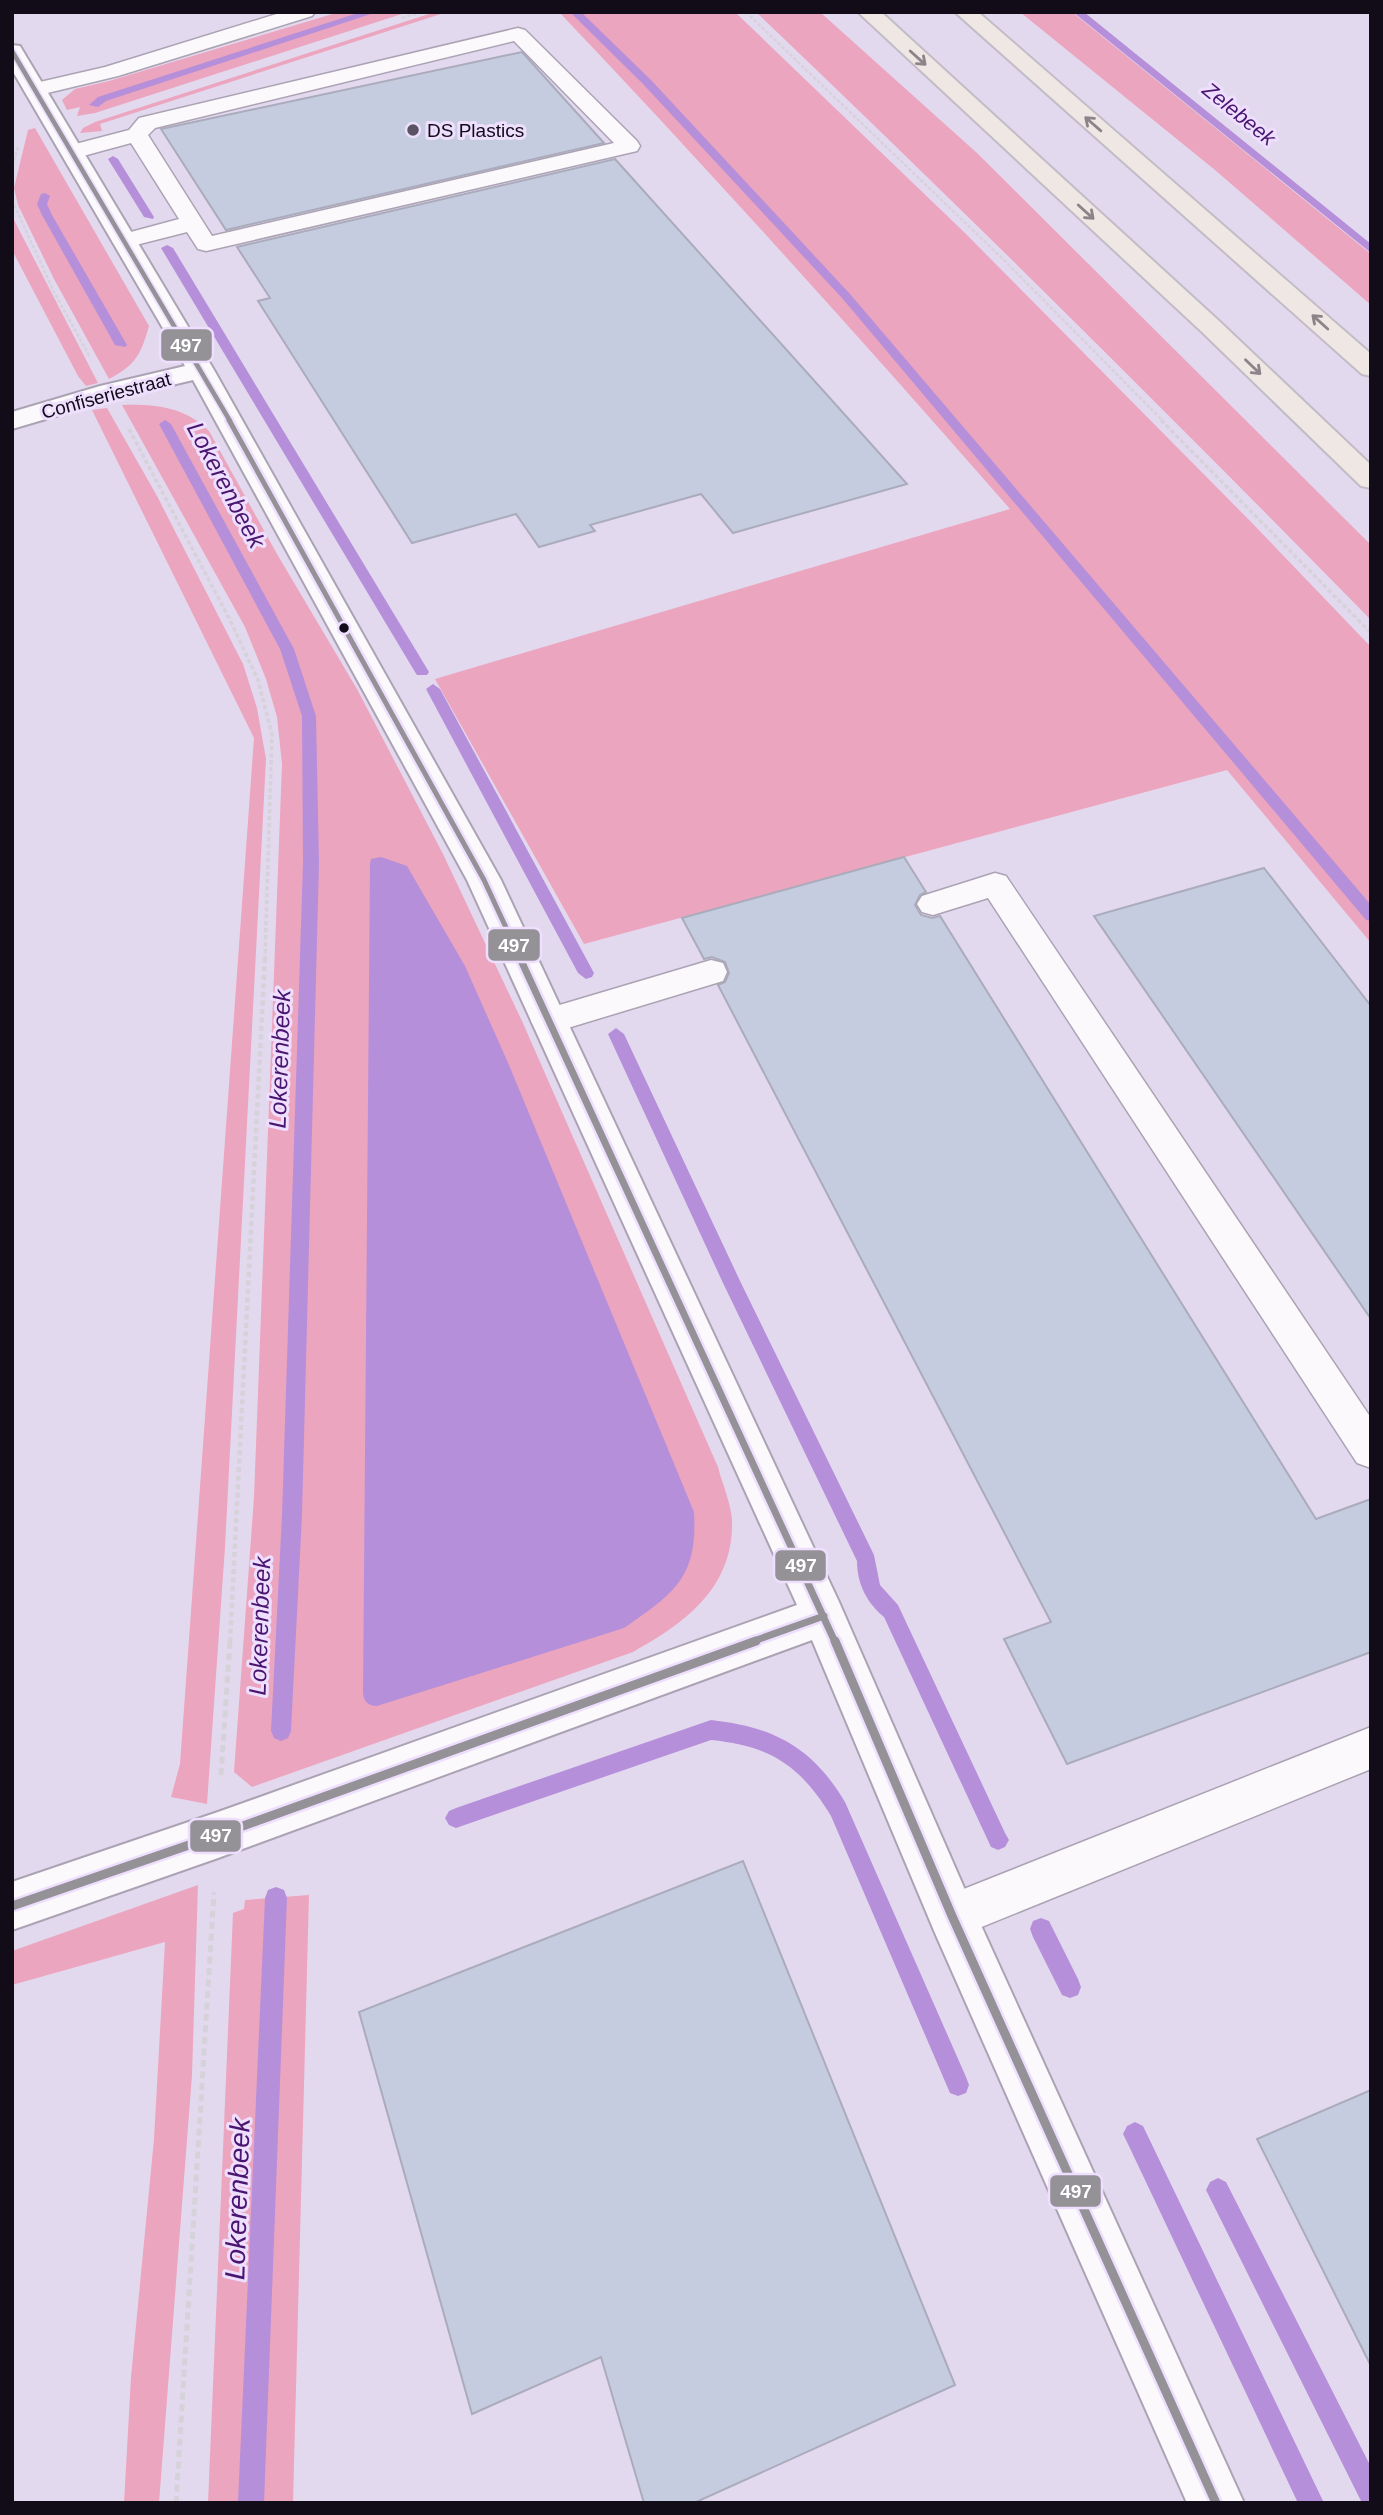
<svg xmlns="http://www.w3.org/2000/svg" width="1383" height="2515" viewBox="0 0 1383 2515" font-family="Helvetica,sans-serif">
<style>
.green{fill:#eca5be}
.water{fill:#b68fda}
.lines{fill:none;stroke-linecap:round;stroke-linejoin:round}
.stream{fill:#b68fda;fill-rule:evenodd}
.building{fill:#c6cce0;stroke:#aaabbb;stroke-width:2}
.lane-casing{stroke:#aba3b4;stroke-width:3}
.street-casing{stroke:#aba3b4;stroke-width:4}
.highway-casing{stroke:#c1bcc6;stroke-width:4}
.path-far3{stroke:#d5d2d9;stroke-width:2.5;stroke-dasharray:3.5 2;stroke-linecap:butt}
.path-far2{stroke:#d5d2d9;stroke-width:3.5;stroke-dasharray:4.5 2.5;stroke-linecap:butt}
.path-far1{stroke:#d5d2d9;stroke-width:4.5;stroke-dasharray:5 3.5;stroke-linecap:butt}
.path{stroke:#d5d2d9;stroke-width:5;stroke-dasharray:7 4.5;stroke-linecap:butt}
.lane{fill:#fbf9fc;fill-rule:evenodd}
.street{fill:#fbf9fc;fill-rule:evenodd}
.highway{fill:#eee7e3;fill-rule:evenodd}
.bus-1-far3-casing{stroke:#eedfff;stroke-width:8}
.bus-1-far2-casing{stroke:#eedfff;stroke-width:10}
.bus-1-far1-casing{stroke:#eedfff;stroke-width:12}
.bus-1-casing{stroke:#eedfff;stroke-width:14}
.bus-1-far3{stroke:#949197;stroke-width:4.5}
.bus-1-far2{stroke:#949197;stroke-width:5}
.bus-1-far1{stroke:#949197;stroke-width:7}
.bus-1{stroke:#949197;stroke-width:9}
.oneway{stroke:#8b8488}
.poi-dot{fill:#5b5363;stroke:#eedfff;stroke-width:2.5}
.bus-dot{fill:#120b18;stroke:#eedfff;stroke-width:2.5}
.labels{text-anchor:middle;stroke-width:6;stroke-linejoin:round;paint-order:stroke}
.far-poi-label{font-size:19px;fill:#120b18;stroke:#eedfff;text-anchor:start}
.far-street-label{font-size:19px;fill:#120b18;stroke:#eedfff}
.far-water-label{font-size:21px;font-style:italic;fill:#4a156f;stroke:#eedfff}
.water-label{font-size:24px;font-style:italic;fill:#4a156f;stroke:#eedfff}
.near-water-label{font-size:28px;font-style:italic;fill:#4a156f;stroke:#eedfff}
.line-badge{stroke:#eedfff;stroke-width:2.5}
.badge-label{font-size:19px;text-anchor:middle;font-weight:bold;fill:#fff}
</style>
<rect width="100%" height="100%" fill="#e3d9ee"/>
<path class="green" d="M 339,12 L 408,12 L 95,113 L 77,116 L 80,107 L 67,110 L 62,100 L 75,89 L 109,81 Z
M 435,12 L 447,12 L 100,124 L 102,131 L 80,133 L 83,128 L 95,122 Z
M 559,12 L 735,12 L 965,233 L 1255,526 L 1371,647 L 1371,943 L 1227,770 L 584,944 L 435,679 L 1010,509 C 862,340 713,174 559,12 Z
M 756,12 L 820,12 L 977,153 L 1371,545 L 1371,620 C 1169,414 965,211 756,12 Z
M 1020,12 L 1072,12 L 1371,254 L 1371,305 L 1215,170 Z
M 35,128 L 149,326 C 141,354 136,365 109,379 L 54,279 L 18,205 L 14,188 L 28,130 Z
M 12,216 L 98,383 L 86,386 L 78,376 L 12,250 Z
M 122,405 C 155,404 185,407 209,431 L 277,554 L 357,689 L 443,854 L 522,1021 L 718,1467 C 722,1483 731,1503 732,1520 C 734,1588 685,1623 633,1652 L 252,1787 L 234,1772 L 254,1497 L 282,764 L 277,717 L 266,679 L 245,627 Z
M 107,408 L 157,496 L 243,664 L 257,708 L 266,759 L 225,1547 L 207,1804 L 171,1797 L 180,1764 L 254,738 L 92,410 Z
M 198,1885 L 192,2075 L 159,2503 L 124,2503 L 131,2377 L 154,2139 L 165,1942 L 12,1985 L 12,1951 Z
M 309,1895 L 293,2503 L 208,2503 L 233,1913 L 244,1909 L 245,1900 Z"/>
<path class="water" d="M 381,857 L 407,866 L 465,966 L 509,1065 L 694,1512 C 698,1578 674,1593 624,1628 L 377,1706 C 367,1706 363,1700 363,1691 L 370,864 L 371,859 Z"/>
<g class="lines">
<path class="stream" d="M 361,12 L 377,12 L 106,101 L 98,107 L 89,105 L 98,97 Z
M 570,12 L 581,12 L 651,80 L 850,294 L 1371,905 L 1371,921 L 1366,920 L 842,298 L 643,84 Z
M 1073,12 L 1084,12 L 1371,244 L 1371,253 Z
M 113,156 L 118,159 L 154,217 L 153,219 L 144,217 L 108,159 Z
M 45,193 L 50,196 L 47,204 L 52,215 L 127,345 L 125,347 L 115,345 L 42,215 L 37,204 L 41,194 Z
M 167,245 L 173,248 L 429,672 L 427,675 L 417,675 L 415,672 L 161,248 Z
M 165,420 L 171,424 L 294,649 L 316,716 L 319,863 L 302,1515 L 291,1731 L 288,1738 L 281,1741 L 274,1738 L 271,1731 L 282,1515 L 303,863 L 302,716 L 280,649 L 159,424 Z
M 433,684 L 440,689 L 594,973 L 592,977 L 586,979 L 578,973 L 426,689 Z
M 616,1028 L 624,1034 L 741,1283 L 874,1555 L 880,1585 L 898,1605 L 1005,1833 L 1009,1840 L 1005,1847 L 998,1850 L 991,1847 L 884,1617 C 867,1603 857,1584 857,1561 L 723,1283 L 608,1034 Z
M 711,1720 C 774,1727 812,1747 845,1802 L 966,2077 L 969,2085 L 966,2093 L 958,2096 L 950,2093 L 831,1816 C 800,1765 770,1746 711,1740 L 456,1828 L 449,1825 L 445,1818 L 449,1811 L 456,1808 Z
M 276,1887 L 284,1890 L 287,1898 L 264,2503 L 238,2503 L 265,1898 L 268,1890 Z
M 1041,1918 L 1049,1921 L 1078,1979 L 1081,1987 L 1078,1995 L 1070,1998 L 1062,1995 L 1033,1937 L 1030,1929 L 1033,1921 Z
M 1135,2122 L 1143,2126 L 1324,2503 L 1298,2503 L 1127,2142 L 1123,2134 L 1127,2126 Z
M 1218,2178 L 1226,2182 L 1371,2467 L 1371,2503 L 1362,2503 L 1210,2198 L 1206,2190 L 1210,2182 Z"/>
</g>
<path class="building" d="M 522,52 L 604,143 L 226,230 L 161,129 Z
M 615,159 L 907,484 L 733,533 L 701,494 L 590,525 L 595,531 L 539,547 L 516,514 L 412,543 L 258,301 L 270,298 L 237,247 Z
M 904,857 L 926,892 L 920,895 L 915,905 L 921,915 L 932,918 L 940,916 L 1316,1519 L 1371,1499 L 1371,1652 L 1067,1764 L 1004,1639 L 1051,1622 L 718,985 L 725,982 L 729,973 L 725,962 L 712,957 L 704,959 L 682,918 Z
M 1264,868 L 1371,1006 L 1371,1319 L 1094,916 Z
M 743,1861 L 955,2385 L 694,2503 L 644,2503 L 601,2357 L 472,2414 L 359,2012 Z
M 1371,2090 L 1371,2366 L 1257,2139 Z"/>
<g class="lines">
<defs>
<path id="lane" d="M 283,12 L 315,12 L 312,16 L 118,76 L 35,96 L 27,95 L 24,90 L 27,85 L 105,67 Z
M 518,28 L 525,30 L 637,141 L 640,146 L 637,151 L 206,251 L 198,249 L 187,232 L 124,248 L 116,246 L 112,241 L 116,236 L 179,219 L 131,143 L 72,159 L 64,157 L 61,152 L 64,147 L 129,130 L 139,118 ZM 514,41 L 614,143 L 212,236 L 148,135 L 155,128 Z
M 995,873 L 1006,876 L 1371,1418 L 1371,1468 L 1357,1463 L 988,898 L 933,915 L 922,912 L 917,904 L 922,896 Z
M 711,960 L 723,963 L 727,972 L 723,981 L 548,1034 L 536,1030 L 531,1021 L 536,1012 Z
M 1371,1727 L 1371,1769 L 952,1939 L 936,1932 L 929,1916 L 936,1900 Z"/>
<path id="street" d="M 12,45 L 20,46 L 23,51 L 214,370 L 501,880 L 839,1602 L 969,1899 L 1244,2503 L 1187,2503 L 935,1933 L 812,1640 L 218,1858 L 12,1930 L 12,1882 L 218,1812 L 797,1605 L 467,880 L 193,380 L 117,398 L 12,429 L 12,412 L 100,386 L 185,366 L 12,70 Z"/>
<path id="highway" d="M 858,12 L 881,12 L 1219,321 L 1371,465 L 1371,488 L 1361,486 L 1201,331 Z
M 955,12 L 978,12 L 1371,354 L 1371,376 L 1362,374 Z"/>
</defs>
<use href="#lane" class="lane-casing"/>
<use href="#street" class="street-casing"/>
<use href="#highway" class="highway-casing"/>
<path class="path-far3" d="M 746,12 L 1005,261 L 1163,421
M 402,18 L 421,12
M 12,166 L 18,147
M 12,200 L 54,292 L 90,357"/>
<path class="path-far2" d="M 1161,420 L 1371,633
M 129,429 L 230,620 L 258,680 L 272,735 L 265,958"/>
<path class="path-far1" d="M 230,1642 L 265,956"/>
<path class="path" d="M 221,1775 L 230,1641
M 176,2503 L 214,1892"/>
<use href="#lane" class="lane"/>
<use href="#street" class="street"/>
<use href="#highway" class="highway"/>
<defs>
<path id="bus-1-far3" d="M 12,51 L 230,421"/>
<path id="bus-1-far2" d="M 229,420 L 484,880 L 520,958"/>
<path id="bus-1-far1" d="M 519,956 L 835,1642
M 751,1642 L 824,1616"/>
<path id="bus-1" d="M 835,1641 L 952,1916 L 1216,2503
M 12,1906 L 218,1835 L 756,1641"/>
</defs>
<use href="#bus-1-far3" class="bus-1-far3-casing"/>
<use href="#bus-1-far2" class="bus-1-far2-casing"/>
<use href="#bus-1-far1" class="bus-1-far1-casing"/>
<use href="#bus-1" class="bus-1-casing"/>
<use href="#bus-1-far3" class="bus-1-far3"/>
<use href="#bus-1-far2" class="bus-1-far2"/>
<use href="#bus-1-far1" class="bus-1-far1"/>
<use href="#bus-1" class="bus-1"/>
</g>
<defs><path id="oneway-shaft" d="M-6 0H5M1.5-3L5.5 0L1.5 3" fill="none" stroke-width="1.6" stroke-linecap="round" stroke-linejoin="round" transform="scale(1.75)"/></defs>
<g class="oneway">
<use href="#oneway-shaft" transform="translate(918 58) rotate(42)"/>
<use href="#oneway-shaft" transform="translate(1093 124) rotate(-139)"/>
<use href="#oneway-shaft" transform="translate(1086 212) rotate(42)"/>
<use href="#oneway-shaft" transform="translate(1320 322) rotate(-138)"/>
<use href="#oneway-shaft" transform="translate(1253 367) rotate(44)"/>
</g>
<circle class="poi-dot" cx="413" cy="130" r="7"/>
<circle class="bus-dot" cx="344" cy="628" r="6"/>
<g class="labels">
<g class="far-poi-label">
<text x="427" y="137">DS Plastics</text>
</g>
<g class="far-street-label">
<text transform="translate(106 395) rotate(-15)" y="7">Confiseriestraat</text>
</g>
<g class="far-water-label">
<text transform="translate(1239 114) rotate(39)" y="7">Zelebeek</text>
</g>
<g class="water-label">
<text transform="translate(226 485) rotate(62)" y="8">Lokerenbeek</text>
<text transform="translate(280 1059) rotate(-88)" y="8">Lokerenbeek</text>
<text transform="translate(260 1626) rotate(-88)" y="8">Lokerenbeek</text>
</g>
<g class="near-water-label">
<text transform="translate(237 2199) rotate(-88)" y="10">Lokerenbeek</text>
</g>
</g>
<g class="line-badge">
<rect x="160" y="328" width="53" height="34" rx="7" fill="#949197"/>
<rect x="487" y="928" width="54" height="34" rx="7" fill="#949197"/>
<rect x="774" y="1549" width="53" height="33" rx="7" fill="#949197"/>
<rect x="189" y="1819" width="53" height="34" rx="7" fill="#949197"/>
<rect x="1049" y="2174" width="53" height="34" rx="7" fill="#949197"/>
</g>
<g class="badge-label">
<text x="186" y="352">497</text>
<text x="514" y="952">497</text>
<text x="801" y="1572">497</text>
<text x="216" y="1842">497</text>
<text x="1076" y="2198">497</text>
</g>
<rect width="1383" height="2515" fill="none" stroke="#120b18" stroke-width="28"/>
</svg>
